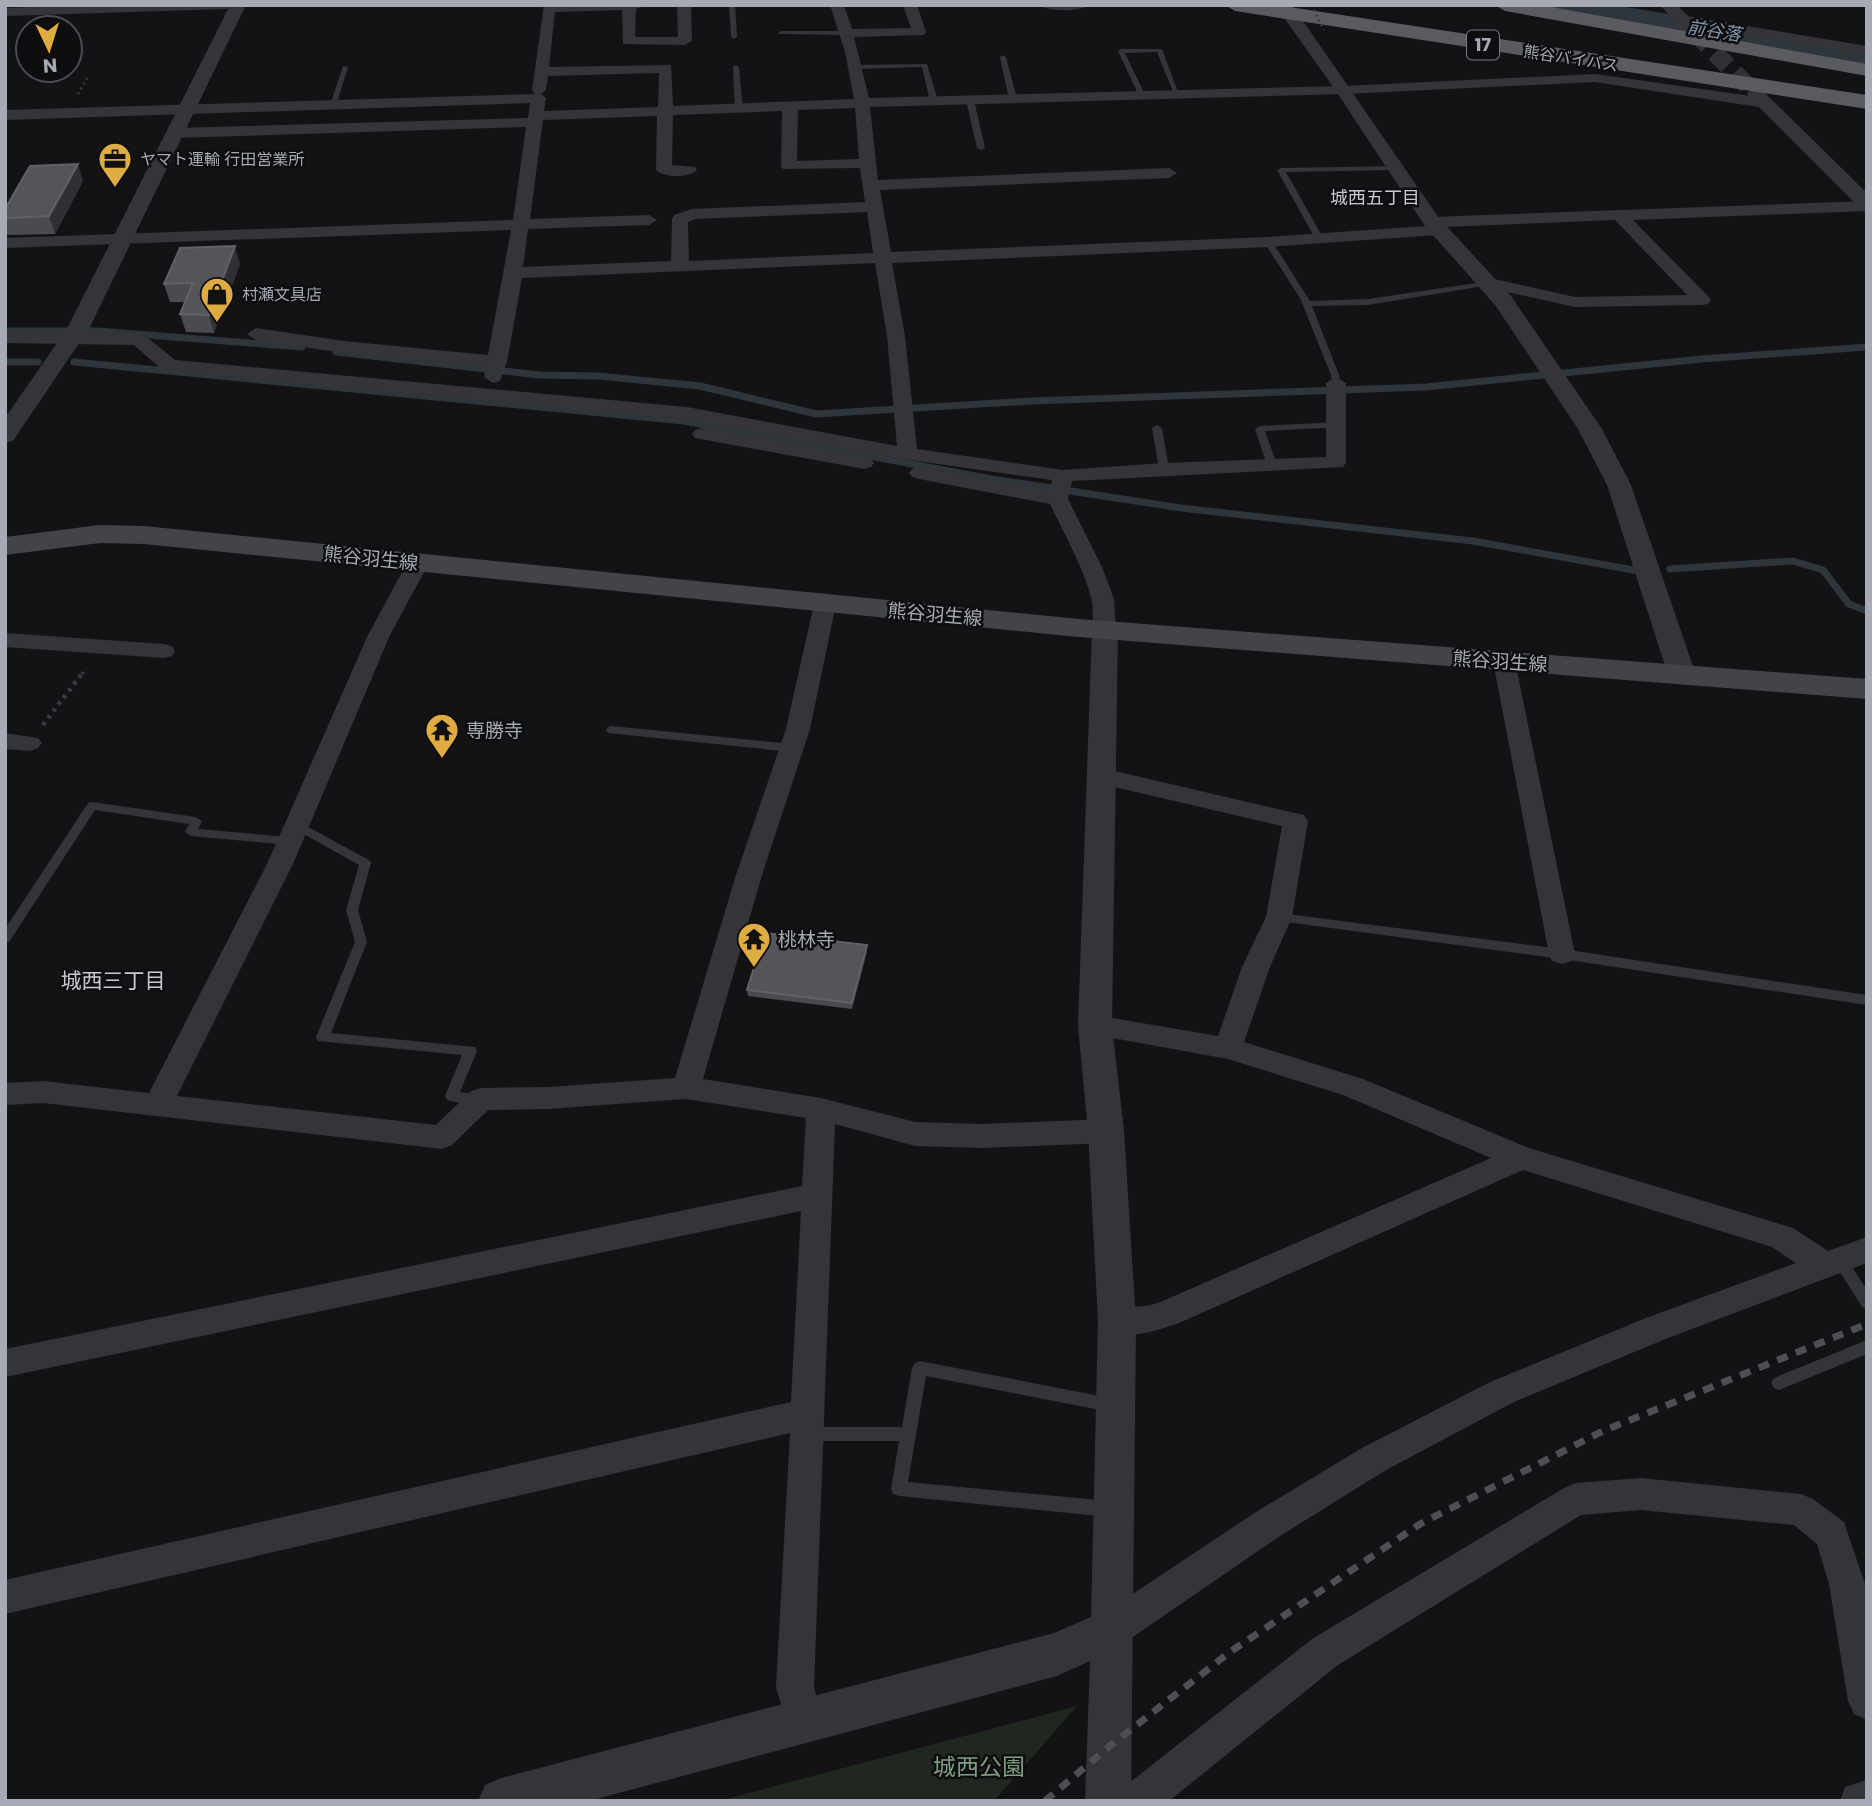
<svg xmlns="http://www.w3.org/2000/svg" width="1872" height="1806" viewBox="0 0 1872 1806" font-family="Poppins,'Noto Sans JP',sans-serif">
<style>
.green{fill:#202721}
.lines{fill:none;stroke-linecap:round;stroke-linejoin:round}
.stream{stroke:#2e363c;stroke-width:7}
.river{fill:#2e363c;fill-rule:evenodd}
.tertiary-tunnel{stroke:#303135;stroke-width:18;stroke-dasharray:18 10;stroke-linecap:butt}
.path-far2{stroke:#3b3c40;stroke-width:2.5;stroke-dasharray:2 3.5;stroke-linecap:butt}
.path-far1{stroke:#3b3c40;stroke-width:3.5;stroke-dasharray:2.5 4.5;stroke-linecap:butt}
.path{stroke:#3b3c40;stroke-width:4.5;stroke-dasharray:3.5 5;stroke-linecap:butt}
.service{fill:#353539;fill-rule:evenodd}
.minor{fill:#353539;fill-rule:evenodd}
.tertiary{fill:#353539;fill-rule:evenodd}
.secondary{fill:#434449;fill-rule:evenodd}
.trunk{fill:#595b61;fill-rule:evenodd}
.rail{stroke:#4e4f54;stroke-width:7;stroke-dasharray:11 9;stroke-linecap:butt}
.path-bridge{stroke:#3b3c40;stroke-width:2.5;stroke-dasharray:2 3.5;stroke-linecap:butt}
.wall{fill:#4a4a50}
.shaded-wall{fill:#303034}
.building{fill:#54555a;stroke:#616268;stroke-width:2}
.labels{text-anchor:middle;stroke-width:5;stroke-linejoin:round;paint-order:stroke}
.far-street-label{font-size:16px;fill:#a6aab4;stroke:#0e0e10}
.far-poi-label{font-size:16px;fill:#a6aab4;stroke:#0e0e10;text-anchor:start}
.far-water-label{font-size:18px;font-style:italic;fill:#8097ac;stroke:#0e0e10}
.shield{fill:#0e0e10;stroke:#787b83;stroke-width:2}
.shield-label{font-size:18px;font-weight:bold;fill:#a6aab4}
.far-neighbourhood-label{font-size:18px;fill:#c7c9d0;stroke:#0e0e10}
.street-label{font-size:19px;fill:#a6aab4;stroke:#0e0e10}
.poi-label{font-size:19px;fill:#a6aab4;stroke:#0e0e10;text-anchor:start}
.neighbourhood-label{font-size:21px;fill:#c7c9d0;stroke:#0e0e10}
.near-park-label{font-size:23px;fill:#7f9d81;stroke:#0e0e10}
</style>
<rect width="100%" height="100%" fill="#131315"/>
<path class="green" d="M 1077,1706 L 994,1801 L 719,1801 Z"/>
<g class="lines">
<path class="stream" d="M 5,331 L 97,331 L 302,347
M 336,352 L 539,375 L 598,376 L 700,386 L 816,414 L 1032,401 L 1426,387 L 1702,359 L 1867,347
M 5,362 L 38,362
M 74,362 L 684,421 L 986,478 L 1181,508 L 1473,541 L 1639,571
M 1670,569 L 1793,561 L 1823,570 L 1849,604 L 1867,611"/>
<path class="river" d="M 1547,5 L 1614,5 L 1867,47 L 1867,65 L 1561,14 L 1551,11 Z"/>
<path class="tertiary-tunnel" d="M 1695,33 L 1756,94"/>
<path class="path-far2" d="M 78,94 L 89,75"/>
<path class="path-far1" d="M 82,674 L 86,668"/>
<path class="path" d="M 43,725 L 83,672"/>
<path class="service" d="M 729,5 L 735,5 L 737,37 L 734,39 L 731,37 Z
M 781,31 L 846,31 L 849,33 L 846,35 L 779,34 L 778,33 Z
M 1121,49 L 1162,49 L 1179,95 L 1174,94 L 1157,52 L 1125,53 L 1145,95 L 1139,96 L 1118,51 Z
M 1003,55 L 1006,57 L 1017,99 L 1013,101 L 1009,99 L 1000,57 Z
M 927,64 L 938,101 L 934,103 L 930,101 L 922,67 L 855,69 L 852,67 L 855,65 Z
M 736,65 L 739,67 L 743,110 L 739,112 L 735,110 L 733,67 Z
M 343,66 L 348,67 L 336,106 L 329,108 Z
M 970,98 L 974,100 L 985,148 L 981,150 L 977,148 L 966,100 Z
M 1399,166 L 1399,170 L 1396,170 L 1286,172 L 1323,238 L 1319,240 L 1315,238 L 1277,170 L 1281,168 Z
M 1265,240 L 1271,240 L 1310,301 L 1368,299 L 1490,281 L 1494,283 L 1490,285 L 1368,305 L 1312,306 L 1339,375 L 1340,383 L 1336,386 L 1332,383 L 1331,375 L 1300,298 L 1264,242 Z
M 1338,422 L 1341,423 L 1341,427 L 1265,431 L 1277,465 L 1272,468 L 1267,465 L 1255,429 L 1260,426 Z
M 1157,425 L 1162,428 L 1169,469 L 1164,472 L 1159,469 L 1152,428 Z
M 612,726 L 792,744 L 798,748 L 792,752 L 608,733 L 606,730 L 608,727 Z
M 92,802 L 196,817 L 202,821 L 198,829 L 289,837 L 295,841 L 289,845 L 191,836 L 185,832 L 189,824 L 95,810 L 9,942 L 5,943 L 5,929 L 88,803 Z
M 297,821 L 369,860 L 371,863 L 358,910 L 367,942 L 331,1033 L 475,1047 L 477,1051 L 460,1092 L 486,1095 L 488,1099 L 486,1103 C 475,1106 458,1103 447,1100 L 445,1096 L 462,1055 L 318,1041 L 316,1037 L 355,942 L 346,910 L 359,865 L 293,828 L 291,825 L 293,822 Z
M 1279,913 L 1562,949 L 1867,995 L 1867,1005 L 1562,959 L 1279,921 L 1273,917 Z
M 1839,1253 L 1844,1255 L 1867,1290 L 1867,1309 L 1862,1307 L 1832,1259 L 1834,1255 Z
M 1867,1340 L 1867,1354 L 1779,1390 L 1774,1388 L 1771,1383 L 1774,1378 Z
M 920,1361 L 1110,1398 L 1115,1400 L 1118,1405 L 1115,1410 L 1110,1412 L 926,1376 L 908,1482 L 1109,1501 L 1115,1504 L 1117,1509 L 1115,1514 L 1109,1517 L 899,1496 L 893,1494 L 891,1489 L 899,1441 L 808,1441 L 802,1439 L 800,1434 L 802,1429 L 808,1427 L 902,1427 L 912,1368 L 915,1363 Z"/>
<path class="minor" d="M 87,5 L 233,5 L 226,9 L 5,16 L 5,8 Z
M 544,5 L 648,5 L 636,9 L 635,37 L 678,37 L 677,5 L 691,5 L 692,41 L 685,45 L 623,44 L 622,10 L 555,12 L 549,67 L 671,65 L 673,106 L 854,99 L 845,52 L 830,5 L 844,5 L 852,29 L 911,28 L 903,5 L 917,5 L 926,32 L 924,35 L 854,37 L 869,98 L 1344,86 L 1595,74 L 1765,98 L 1773,103 L 1765,108 L 1595,82 L 1344,94 L 870,107 L 878,180 L 1169,168 L 1177,173 L 1169,178 L 880,190 L 891,252 L 1268,237 L 1427,226 L 1424,222 L 1432,217 L 1867,201 L 1867,211 L 1633,220 L 1708,296 L 1711,300 L 1708,304 L 1702,305 L 1575,307 L 1484,287 L 1481,283 L 1490,278 L 1575,297 L 1687,295 L 1615,220 L 1444,227 L 1446,230 L 1444,234 L 1438,235 L 1268,247 L 892,263 L 905,336 L 917,449 L 1063,470 L 1164,463 L 1326,457 L 1326,383 L 1336,377 L 1346,383 L 1346,463 L 1343,467 L 1072,481 L 1068,499 L 1102,567 L 1114,599 L 1116,630 L 1113,635 L 1097,635 C 1090,624 1095,609 1091,597 C 1082,564 1064,534 1050,504 L 919,479 L 912,477 L 909,473 L 912,469 L 919,467 L 1049,491 L 1052,480 L 903,459 L 687,419 L 171,371 L 159,367 L 134,345 L 5,343 L 5,331 L 137,334 L 148,338 L 175,360 L 687,407 L 897,446 L 887,336 L 875,263 L 522,278 L 507,362 L 500,381 L 493,383 L 484,377 L 486,366 L 344,353 L 256,340 L 247,334 L 256,328 L 344,341 L 488,355 L 511,230 L 5,248 L 5,238 L 513,220 L 526,127 L 174,138 L 166,133 L 174,128 L 528,118 L 530,103 L 5,120 L 5,110 L 535,94 L 532,90 ZM 659,73 L 658,107 L 544,111 L 546,98 L 541,94 L 546,90 L 548,76 ZM 855,108 L 859,159 L 797,161 L 798,110 ZM 782,111 L 781,166 L 783,169 L 860,168 L 865,202 L 692,209 L 674,215 L 672,219 L 671,261 L 523,267 L 528,229 L 649,225 L 657,220 L 649,215 L 530,219 L 543,120 L 657,116 L 656,170 C 665,178 688,178 697,170 L 695,167 L 672,165 L 673,115 ZM 867,212 L 873,253 L 689,261 L 688,222 L 695,219 Z
M 1040,5 L 1089,5 C 1079,12 1050,12 1040,5 Z
M 1681,15 L 1867,46 L 1867,54 L 1676,22 L 1674,19 Z
M 702,428 L 864,457 L 871,459 L 874,463 L 871,467 L 864,469 L 695,438 L 692,434 L 695,430 Z
M 418,557 L 426,558 L 429,563 L 390,635 L 293,864 L 177,1096 L 436,1125 L 471,1091 L 481,1088 L 548,1087 L 675,1078 L 736,875 L 786,729 L 814,604 L 817,599 L 833,599 L 836,604 L 810,729 L 762,875 L 703,1079 L 821,1098 L 915,1122 L 982,1124 L 1106,1119 L 1116,1123 L 1121,1131 L 1116,1139 L 1106,1143 L 982,1148 L 915,1146 L 835,1124 L 814,1687 L 822,1722 L 816,1735 L 803,1741 L 790,1735 L 776,1687 L 790,1433 L 5,1614 L 5,1580 L 791,1402 L 801,1211 L 5,1377 L 5,1349 L 802,1186 L 806,1118 L 686,1099 L 548,1109 L 488,1110 L 452,1145 L 442,1149 L 43,1103 L 5,1105 L 5,1083 L 43,1081 L 149,1093 L 267,864 L 368,635 L 407,563 L 410,558 Z
M 5,633 L 164,644 L 172,646 L 175,651 L 172,656 L 164,658 L 5,647 Z
M 1504,654 L 1512,656 L 1515,661 L 1575,954 L 1572,961 L 1562,964 L 1552,961 L 1549,954 L 1493,661 L 1496,656 Z
M 5,733 L 38,738 L 42,743 L 38,748 L 30,751 L 5,749 Z
M 1102,768 L 1295,813 L 1304,815 L 1308,821 L 1292,917 L 1270,967 L 1244,1042 L 1363,1079 L 1529,1148 L 1793,1228 L 1828,1251 L 1867,1237 L 1867,1263 L 1668,1338 L 1514,1402 L 1386,1470 L 1280,1536 L 1124,1643 L 1111,1648 L 1098,1643 L 1093,1630 L 1098,1617 L 1256,1512 L 1362,1448 L 1490,1382 L 1646,1318 L 1796,1263 L 1772,1247 L 1523,1170 L 1179,1323 C 1155,1331 1131,1340 1106,1331 L 1101,1321 L 1106,1311 C 1123,1305 1141,1309 1158,1303 L 1491,1158 L 1343,1095 L 1228,1059 L 1085,1033 L 1081,1026 L 1085,1019 L 1095,1015 L 1218,1036 L 1242,967 L 1266,917 L 1282,826 L 1093,782 L 1090,776 L 1093,770 Z
M 1641,1478 L 1801,1494 L 1813,1499 L 1844,1522 L 1865,1584 L 1867,1720 L 1854,1714 L 1848,1701 L 1829,1584 L 1817,1544 L 1794,1525 L 1641,1510 L 1581,1515 L 1338,1665 L 1169,1801 L 1119,1801 L 1124,1787 L 1312,1639 L 1564,1488 L 1576,1483 Z
M 1867,1780 L 1867,1801 L 1840,1801 L 1845,1787 Z"/>
<path class="tertiary" d="M 230,5 L 246,5 L 90,327 L 13,441 L 5,443 L 5,418 L 68,327 Z
M 1275,5 L 1292,5 L 1439,218 L 1511,296 L 1602,429 L 1631,485 L 1696,675 L 1692,681 L 1682,684 L 1672,681 L 1668,675 L 1607,485 L 1578,429 L 1495,305 L 1425,226 L 1336,91 Z
M 1660,5 L 1677,5 L 1701,29 L 1703,33 L 1701,37 L 1689,37 Z
M 1756,89 L 1762,90 L 1867,193 L 1867,210 L 1860,208 L 1750,98 L 1747,94 L 1750,90 Z
M 1105,622 L 1115,624 L 1118,630 L 1112,1026 L 1124,1131 L 1136,1321 L 1131,1801 L 1085,1801 L 1090,1661 L 1057,1676 L 589,1801 L 478,1801 L 485,1785 L 501,1778 L 1054,1633 L 1091,1617 L 1098,1321 L 1088,1131 L 1078,1026 L 1092,630 L 1095,624 Z"/>
<path class="secondary" d="M 100,525 L 144,526 L 1079,619 L 1867,679 L 1867,699 L 1079,637 L 144,544 L 100,543 L 5,555 L 5,537 Z"/>
<path class="trunk" d="M 1225,5 L 1276,5 L 1867,95 L 1867,109 L 1235,11 Z
M 1495,5 L 1540,5 L 1867,64 L 1867,76 L 1505,11 Z"/>
<path class="rail" d="M 1045,1801 L 1111,1745 L 1230,1652 L 1420,1524 L 1603,1431 L 1867,1324"/>
<path class="path-bridge" d="M 1311,5 L 1324,30"/>
</g>
<path class="wall" d="M 83,181 L 55,234 L 6,235 L 5,232 L 5,209 Z
M 240,264 L 214,333 L 186,332 L 180,314 L 185,302 L 170,302 L 164,284 Z
M 867,952 L 852,1009 L 748,996 L 747,990 Z"/>
<path class="shaded-wall" d="M 78,164 L 83,181 L 55,234 L 49,216 Z
M 235,246 L 240,264 L 214,333 L 209,315 Z
M 867,945 L 867,952 L 852,1009 L 852,1003 Z"/>
<path class="building" d="M 78,164 L 49,216 L 5,218 L 5,209 L 30,166 Z
M 235,246 L 209,315 L 180,314 L 193,283 L 164,284 L 180,248 Z
M 765,933 L 867,945 L 852,1003 L 747,990 Z"/>
<defs>
<symbol id="office-pin" viewBox="-11 -11 22 30"><path d="M0 17L-7.5 6A9.5 9.5 0 1 1 7.5 6Z" fill="#dfac41" stroke="#0e0e10"/><path d="M-6-3h4V-5.5h4V-3h4V5H-6ZM-1-4.5V-3h2v-1.5ZM-6 0V1H6V0Z" fill="#111"/></symbol>
<symbol id="shop-pin" viewBox="-11 -11 22 30"><path d="M0 17L-7.5 6A9.5 9.5 0 1 1 7.5 6Z" fill="#dfac41" stroke="#0e0e10"/><path d="M-5-2.5h2.3a2.7 3.5 0 0 1 5.4 0H5L5.5 6h-11ZM-1.5-2.5h3a1.5 2.3 0 0 0-3 0Z" fill="#111"/></symbol>
<symbol id="temple-pin" viewBox="-11 -11 22 30"><path d="M0 17L-7.5 6A9.5 9.5 0 1 1 7.5 6Z" fill="#dfac41" stroke="#0e0e10"/><path d="M0-6L5-2H3V0L6.5 2.5H4V6H1.5V3h-3V6H-4V2.5H-6.5L-3 0V-2H-5Z" fill="#111"/></symbol>
</defs>
<g fill-rule="evenodd">
<use href="#office-pin" x="96" y="140" width="38" height="52"/>
<use href="#shop-pin" x="198" y="275" width="38" height="52"/>
<use href="#temple-pin" x="423" y="711" width="38" height="52"/>
<use href="#temple-pin" x="735" y="920" width="38" height="52"/>
</g>
<g class="labels">
<g class="far-street-label">
<text transform="translate(1571 58) rotate(9)" y="6">熊谷バイパス</text>
</g>
<g class="far-poi-label">
<text x="140" y="165">ヤマト運輸 行田営業所</text>
<text x="242" y="300">村瀬文具店</text>
</g>
<g class="far-water-label">
<text transform="translate(1714 31) rotate(9)" y="6">前谷落</text>
</g>
<rect class="shield" x="1467" y="30.5" width="32" height="29" rx="5"/>
<g class="shield-label">
<text x="1483" y="51">17</text>
</g>
<g class="far-neighbourhood-label">
<text x="1375" y="204">城西五丁目</text>
</g>
<g class="street-label">
<text transform="translate(371 558) rotate(6)" y="7">熊谷羽生線</text>
<text transform="translate(935 614) rotate(5)" y="7">熊谷羽生線</text>
<text transform="translate(1500 661) rotate(4)" y="7">熊谷羽生線</text>
</g>
<g class="poi-label">
<text x="466" y="737">専勝寺</text>
<text x="778" y="946">桃林寺</text>
</g>
<g class="neighbourhood-label">
<text x="113" y="988">城西三丁目</text>
</g>
<g class="near-park-label">
<text x="979" y="1775">城西公園</text>
</g>
</g>
<rect width="1872" height="1806" fill="none" stroke="#a6aab4" stroke-width="14"/>
<g transform="translate(49 49) rotate(176)"><circle r="33" fill="#0e0e10" stroke="#4b4c52" stroke-width="2"/>
<path d="M0-5L12 26L0 18L-12 26Z" fill="#dfac41"/>
<text y="-10" font-size="19" font-weight="bold" text-anchor="middle" fill="#a6aab4">N</text>
</g>
</svg>
